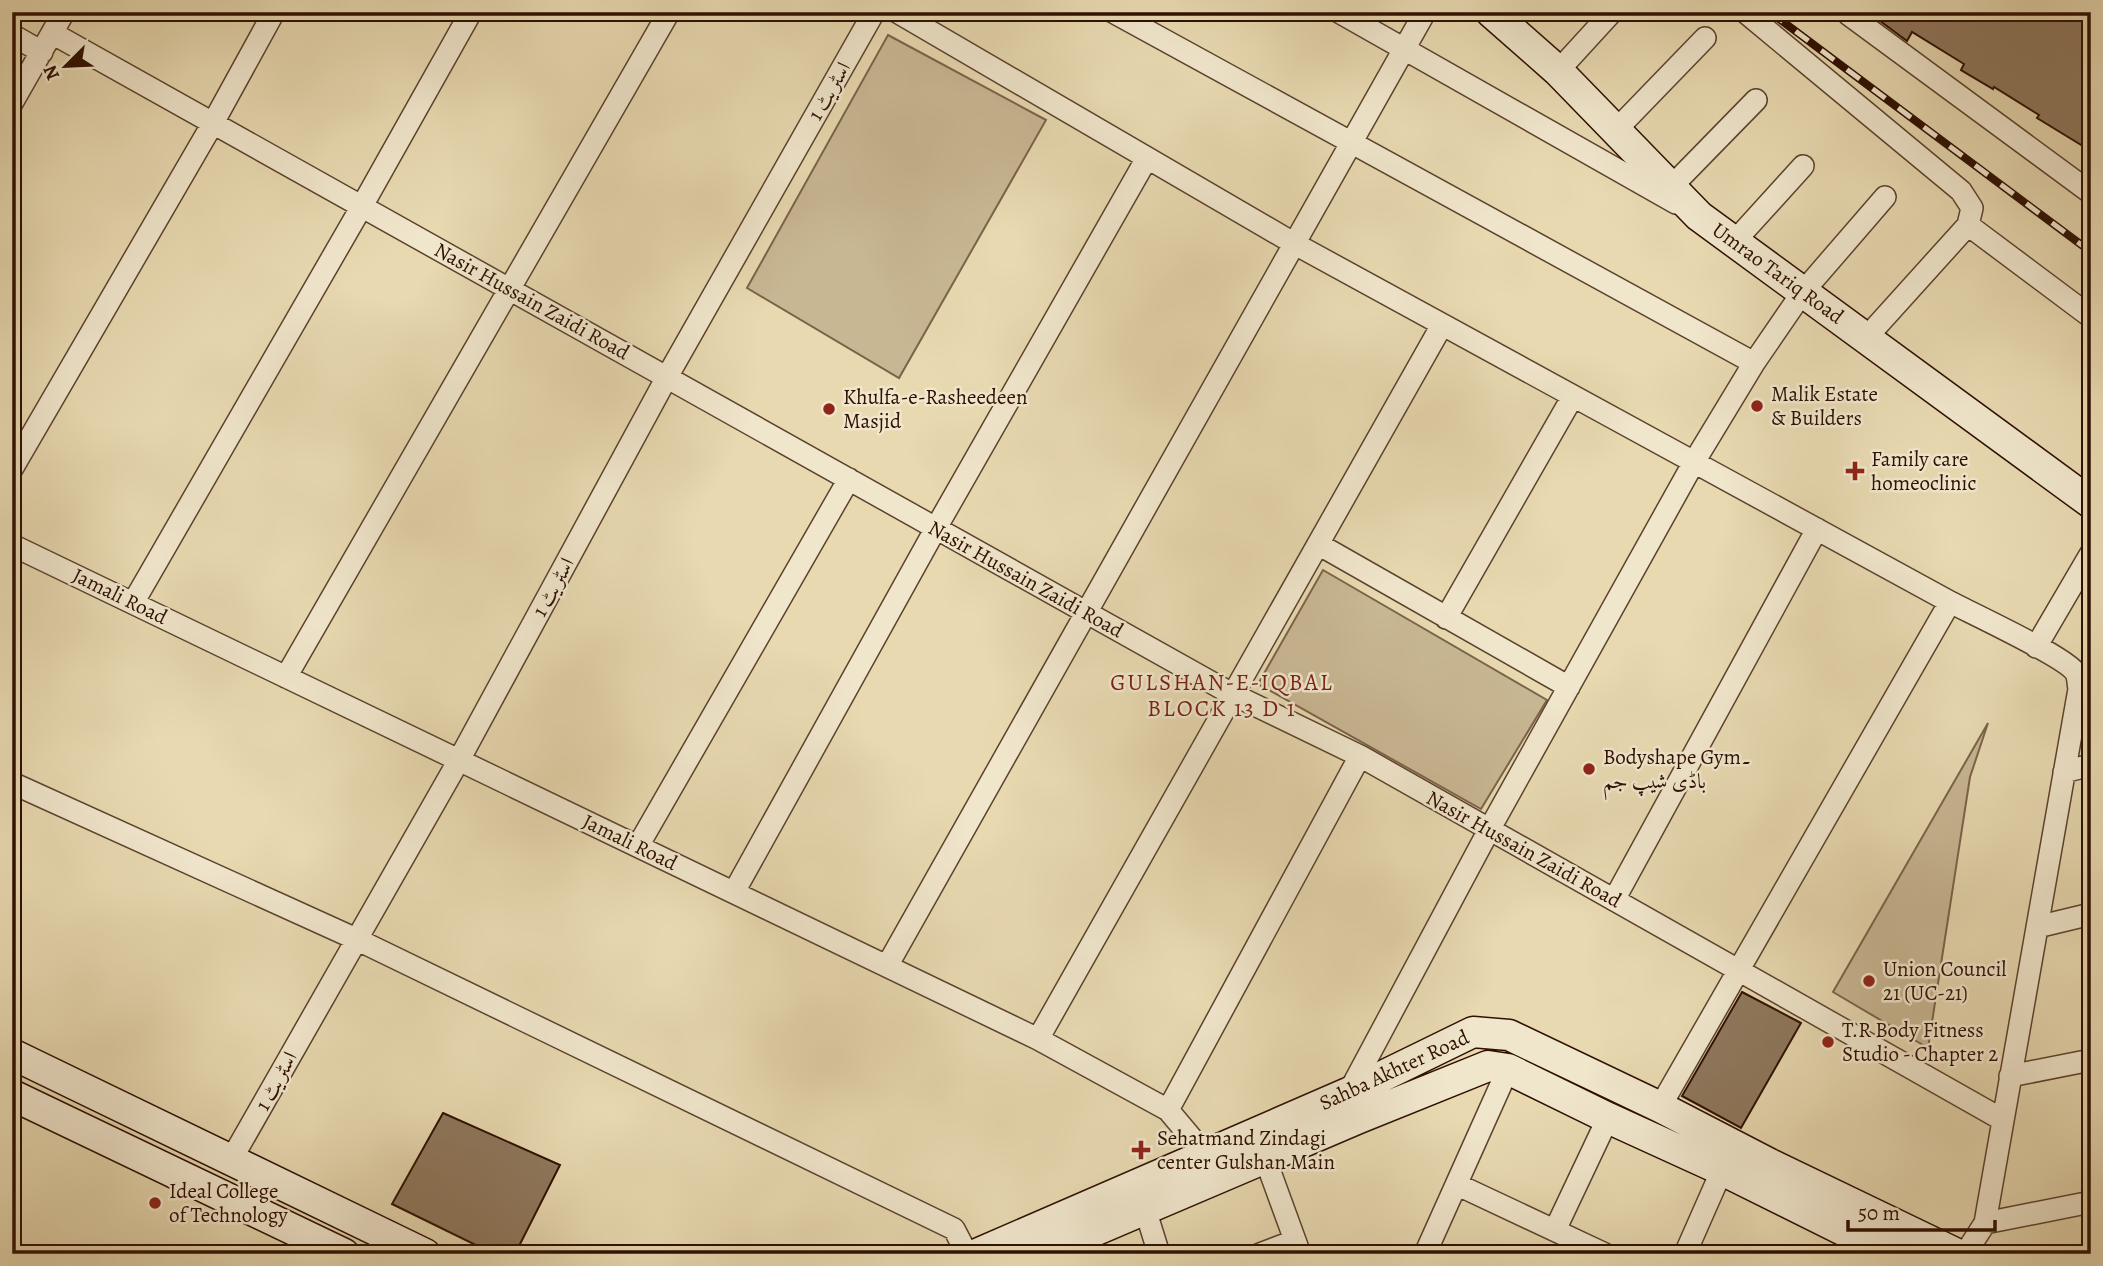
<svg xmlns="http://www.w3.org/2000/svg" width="2103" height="1266" viewBox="0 0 2103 1266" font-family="Alegreya,Amiri,serif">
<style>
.green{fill:#c8b793;stroke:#7b634a;stroke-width:2}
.building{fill:#8f785d;stroke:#2e0f01;stroke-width:2}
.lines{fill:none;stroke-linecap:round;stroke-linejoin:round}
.street-casing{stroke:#5c422d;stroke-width:24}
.secondary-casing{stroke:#2e0f01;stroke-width:33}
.street{stroke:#f0e6cc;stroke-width:21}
.secondary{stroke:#f0e6cc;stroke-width:30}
.rail-casing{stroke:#2e0f01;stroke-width:8}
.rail{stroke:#f0e6cc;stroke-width:5;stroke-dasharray:16;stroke-linecap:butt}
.poi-dot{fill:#8f2418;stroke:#f0e6cc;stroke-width:2.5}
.labels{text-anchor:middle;stroke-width:5;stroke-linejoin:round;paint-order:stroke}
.street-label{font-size:21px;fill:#2e0f01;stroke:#f0e6cc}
.poi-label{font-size:21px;fill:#2e0f01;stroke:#f0e6cc;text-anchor:start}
.neighbourhood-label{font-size:23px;letter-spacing:2px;fill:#7a1f14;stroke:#f0e6cc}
</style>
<rect width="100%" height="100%" fill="#e8d9b1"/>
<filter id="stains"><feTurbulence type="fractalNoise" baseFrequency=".00286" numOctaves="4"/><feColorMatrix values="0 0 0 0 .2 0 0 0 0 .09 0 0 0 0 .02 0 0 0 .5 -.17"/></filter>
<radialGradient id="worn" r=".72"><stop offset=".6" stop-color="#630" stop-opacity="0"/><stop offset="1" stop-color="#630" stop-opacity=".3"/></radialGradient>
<path class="green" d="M 888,35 L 1046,120 L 899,378 L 747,288 Z
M 1323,570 L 1547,700 L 1481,809 L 1258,684 Z
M 1988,723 L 1970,777 L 1928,1048 L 1833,992 Z"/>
<path class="building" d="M 1868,12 L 2081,12 L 2091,18 L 2091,151 L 2037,118 L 2039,115 L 1994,87 L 1993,89 L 1961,70 L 1964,64 L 1912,32 L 1907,41 Z
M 1742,992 L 1801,1023 L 1741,1128 L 1682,1096 Z
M 443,1113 L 560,1165 L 515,1254 L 494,1254 L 392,1204 Z"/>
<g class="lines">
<defs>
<path id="street" d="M 897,12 L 1295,244 L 1950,602 C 1971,613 2066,657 2076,673 C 2078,677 2078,684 2079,689 L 1985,1223 L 1965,1254
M 1113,12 L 1754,363
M 1339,12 L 1676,203
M 1745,12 L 1961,191 L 1972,208 L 1968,225 L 1866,338
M 1849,12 L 1848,14 L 2091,193
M 52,33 L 1232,694 L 1360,756 L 2003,1120
M 12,35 L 42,52
M 1558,71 L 1612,12
M 12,103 L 64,12
M 1615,131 L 1705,38
M 1671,187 L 1756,100
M 1968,225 L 2091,317
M 1734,242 L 1803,166
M 12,469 L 213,123 L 274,12
M 1318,544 L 1569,687
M 12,545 L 1038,1039 L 1168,1110 L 1205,1154 L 1209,1165
M 133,603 L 362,206 L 471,12
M 1446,618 L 1573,396
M 2036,647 L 2091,553
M 286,677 L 669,12
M 2064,772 L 2091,765
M 12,783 L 356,939 L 954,1229 L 967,1254
M 638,846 L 849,479
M 734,892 L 936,528 L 1147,158
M 1614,900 L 1817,529
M 2037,927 L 2091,914
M 887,966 L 1425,12
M 1038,1039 L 1442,325
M 2010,1076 L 2091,1060
M 1348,1094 L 1489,830 L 1694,462 L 1754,363 L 1802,293 L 1885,197
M 1660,1107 L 1950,602
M 1168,1110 L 1360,756
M 1265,1158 L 1300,1254
M 231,1160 L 459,760 L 667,377 L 874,12
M 1458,1185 L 1605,1254
M 1145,1209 L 1159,1254
M 1985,1223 L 2091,1202
M 1555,1230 L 1608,1118
M 1260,1254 L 1294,1241
M 1425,1254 L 1508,1069
M 1685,1254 L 1722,1170"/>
<path id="secondary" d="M 1491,12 L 1558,71 L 1699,216 L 2091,503
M 12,1054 L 425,1254
M 12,1095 L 344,1254
M 977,1254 L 1348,1093 L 1473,1032 L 1509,1035 L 1660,1107 L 1770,1164 L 1957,1254
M 1040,1254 L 1359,1118 L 1488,1066 L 1508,1069 L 1608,1118 L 1722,1170 L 1891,1254"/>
</defs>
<use href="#street" class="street-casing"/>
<use href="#secondary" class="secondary-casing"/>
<use href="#street" class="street"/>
<use href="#secondary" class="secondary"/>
<defs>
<path id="rail" d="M 1770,12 L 2091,252"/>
</defs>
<use href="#rail" class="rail-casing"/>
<use href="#rail" class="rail"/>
</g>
<g class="poi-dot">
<circle cx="1757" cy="406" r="7"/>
<circle cx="829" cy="409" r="7"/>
<path d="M1851.5 460.5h7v7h7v7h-7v7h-7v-7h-7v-7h7z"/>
<circle cx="1589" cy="769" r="7"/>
<circle cx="1869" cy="981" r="7"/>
<circle cx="1828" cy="1042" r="7"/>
<path d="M1137.5 1139.5h7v7h7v7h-7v7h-7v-7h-7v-7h7z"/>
<circle cx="155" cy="1203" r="7"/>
</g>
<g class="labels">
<g class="street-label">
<text transform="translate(829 91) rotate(-60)" y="7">اسٹریٹ 1</text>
<text transform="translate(1778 273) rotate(36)" y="7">Umrao Tariq Road</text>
<text transform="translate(532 301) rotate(29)" y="7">Nasir Hussain Zaidi Road</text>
<text transform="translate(1026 579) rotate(29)" y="7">Nasir Hussain Zaidi Road</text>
<text transform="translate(553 587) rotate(-61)" y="7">اسٹریٹ 1</text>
<text transform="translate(120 596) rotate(26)" y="7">Jamali Road</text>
<text transform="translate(630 842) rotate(26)" y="7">Jamali Road</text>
<text transform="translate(1524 849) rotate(29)" y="7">Nasir Hussain Zaidi Road</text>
<text transform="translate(1394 1070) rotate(-25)" y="7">Sahba Akhter Road</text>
<text transform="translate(276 1081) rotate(-61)" y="7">اسٹریٹ 1</text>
</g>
<g class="poi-label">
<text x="1771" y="401">Malik Estate<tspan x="1771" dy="24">&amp; Builders</tspan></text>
<text x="843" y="404">Khulfa-e-Rasheedeen<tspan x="843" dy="24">Masjid</tspan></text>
<text x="1871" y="466">Family care<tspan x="1871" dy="24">homeoclinic</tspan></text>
<text x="1603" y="764">Bodyshape Gym۔<tspan x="1603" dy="24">باڈی شیپ جم</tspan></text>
<text x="1883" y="976">Union Council<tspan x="1883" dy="24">21 (UC-21)</tspan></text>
<text x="1842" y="1037">T.R Body Fitness<tspan x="1842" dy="24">Studio - Chapter 2</tspan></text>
<text x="1157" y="1145">Sehatmand Zindagi<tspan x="1157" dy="24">center Gulshan Main</tspan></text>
<text x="169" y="1198">Ideal College<tspan x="169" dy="24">of Technology</tspan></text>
</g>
<g class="neighbourhood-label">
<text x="1222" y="690">GULSHAN-E-IQBAL<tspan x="1222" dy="26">BLOCK 13 D 1</tspan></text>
</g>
</g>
<rect width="2103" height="1266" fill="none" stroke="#e8d9b1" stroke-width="42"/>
<rect x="14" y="14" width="2075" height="1238" fill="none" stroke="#2e0f01" stroke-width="3.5"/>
<rect x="21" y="21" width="2061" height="1224" fill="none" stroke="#2e0f01" stroke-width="2"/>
<g transform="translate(66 66) rotate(246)" stroke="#f0e6cc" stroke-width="5" paint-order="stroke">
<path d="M0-5L12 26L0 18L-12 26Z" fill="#2e0f01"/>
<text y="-10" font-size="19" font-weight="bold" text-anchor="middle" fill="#2e0f01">N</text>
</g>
<path d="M1848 1220v10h147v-10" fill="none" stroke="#2e0f01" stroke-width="3.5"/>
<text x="1858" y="1220" font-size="21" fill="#2e0f01" stroke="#f0e6cc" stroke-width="5" paint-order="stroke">50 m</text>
<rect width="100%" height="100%" filter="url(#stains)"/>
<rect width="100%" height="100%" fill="url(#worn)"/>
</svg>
